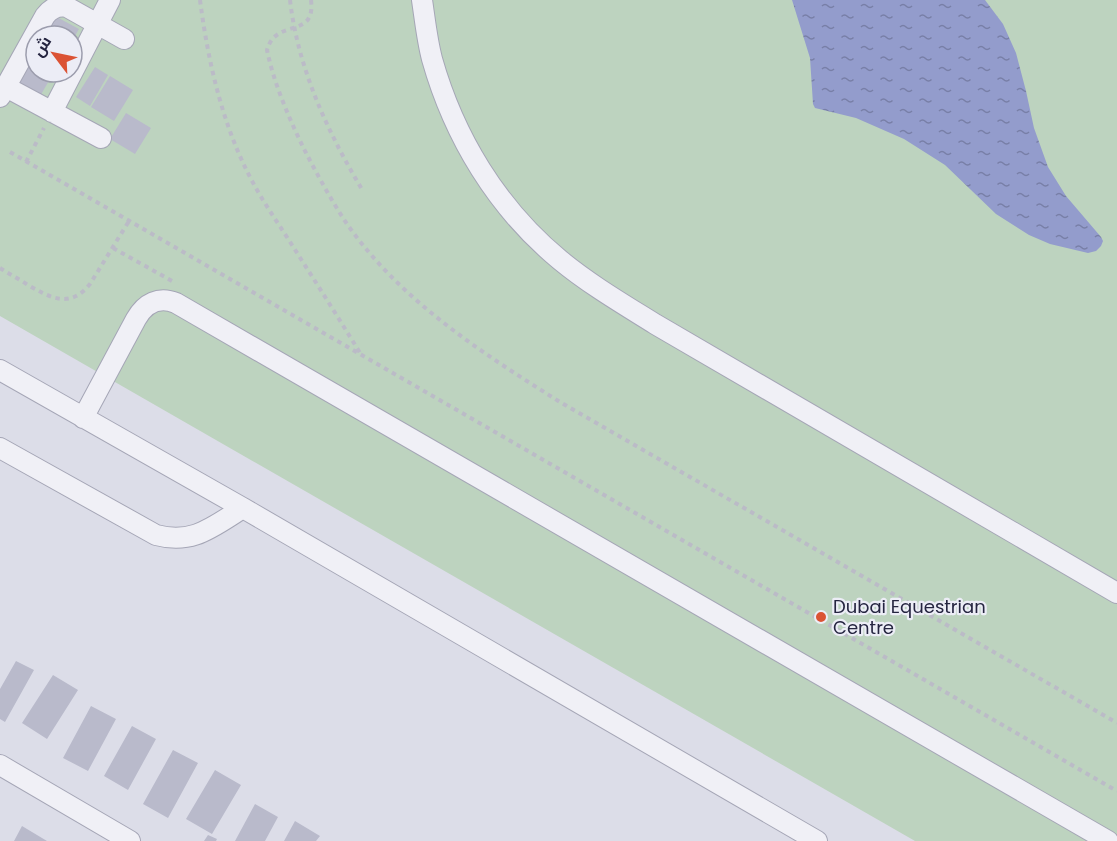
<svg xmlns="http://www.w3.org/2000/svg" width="1117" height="841" viewBox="0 0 1117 841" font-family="Poppins,Cairo,sans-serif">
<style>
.garden{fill:#bdd3bf;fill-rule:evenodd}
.water{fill:url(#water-ripples)}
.building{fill:#b9bacb}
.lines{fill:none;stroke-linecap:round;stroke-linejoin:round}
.minor-casing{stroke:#a5a6b6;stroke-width:22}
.path{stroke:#bbbbc7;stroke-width:4;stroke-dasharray:4.5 4.5;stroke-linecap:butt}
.minor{stroke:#f0f0f6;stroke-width:20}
.poi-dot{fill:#db5334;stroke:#ecedf6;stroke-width:2}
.labels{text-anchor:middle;stroke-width:4.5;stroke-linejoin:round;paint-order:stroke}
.poi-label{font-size:18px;fill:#252540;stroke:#ecedf6;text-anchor:start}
</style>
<defs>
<pattern id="water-ripples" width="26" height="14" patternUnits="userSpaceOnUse" patternTransform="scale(1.5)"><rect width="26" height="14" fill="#939ccc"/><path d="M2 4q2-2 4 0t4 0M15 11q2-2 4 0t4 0" fill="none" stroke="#787fa7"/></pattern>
</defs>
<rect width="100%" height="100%" fill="#dcdde8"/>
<path class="garden" d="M 0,0 L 1117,0 L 1117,841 L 915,841 L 0,316 ZM 36,36 L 72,36 L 72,72 L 36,72 Z"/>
<path class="water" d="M 792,0 L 985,0 L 1003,24 L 1016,53 L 1026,91 L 1034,128 L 1048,167 L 1066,196 L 1101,237 L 1103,241 L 1101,246 L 1096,251 L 1088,253 L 1050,244 L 1029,235 L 996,214 L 945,165 L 904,139 L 856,118 L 815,108 L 813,104 L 810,58 Z"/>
<path class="building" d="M 53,15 L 79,29 L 72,41 L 72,36 L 41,36 Z
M 36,45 L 36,72 L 54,72 L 39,98 L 14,83 Z
M 95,67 L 108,75 L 90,106 L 76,97 Z
M 110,76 L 133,90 L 114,121 L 91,107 Z
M 126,113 L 151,128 L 135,154 L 110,139 Z
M 16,661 L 34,670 L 5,722 L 0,719 L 0,689 Z
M 53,675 L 78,690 L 47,739 L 22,723 Z
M 91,706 L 116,719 L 88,771 L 63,758 Z
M 132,726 L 156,739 L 128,790 L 104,776 Z
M 173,750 L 198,763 L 168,818 L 143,804 Z
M 215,770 L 241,785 L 212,834 L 186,819 Z
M 255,804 L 278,817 L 265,841 L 235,841 Z
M 295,821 L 320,836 L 316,841 L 284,841 Z
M 22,826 L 47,841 L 14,841 Z
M 208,835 L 217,839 L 216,841 L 204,841 Z"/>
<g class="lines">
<defs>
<path id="minor" d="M 422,0 C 425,20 427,40 432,59 C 454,137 497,208 560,260 C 589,284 623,304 655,324 L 1117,593
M 6,87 L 101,138
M 0,97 L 45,16 C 51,8 58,5 67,7 L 124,39
M 52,112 L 110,0
M 0,370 L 243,508 L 817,841
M 83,418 L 136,319 C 145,303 159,296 176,303 L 1108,841
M 0,448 L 156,535 C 193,545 212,527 243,508
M 0,765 L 130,841"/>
</defs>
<use href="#minor" class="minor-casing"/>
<path class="path" d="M 200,0 C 208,61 222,124 251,179 C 263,202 278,223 292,245 C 315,281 338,317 360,353
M 290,0 C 298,69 328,133 363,191
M 311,0 C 316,40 276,17 267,50 C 274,84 289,118 304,149 C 317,174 331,200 347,224 C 401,301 482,353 560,402 L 1117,723
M 10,152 L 1117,791
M 26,162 L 44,128
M 113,248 L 172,281
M 0,268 C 9,274 19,279 28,285 C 51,298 70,309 90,284 L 129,221"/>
<use href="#minor" class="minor"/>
</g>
<circle class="poi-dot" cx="821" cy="617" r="6"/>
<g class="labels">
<g class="poi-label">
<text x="833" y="613">Dubai Equestrian<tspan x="833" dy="21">Centre</tspan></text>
</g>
</g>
<g transform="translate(54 54) rotate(302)"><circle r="28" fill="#ecedf6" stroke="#9c9dad" stroke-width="1.5"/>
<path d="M0-4.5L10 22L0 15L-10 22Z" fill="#db5334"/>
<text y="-9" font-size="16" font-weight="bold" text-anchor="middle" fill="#252540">ش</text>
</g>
</svg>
